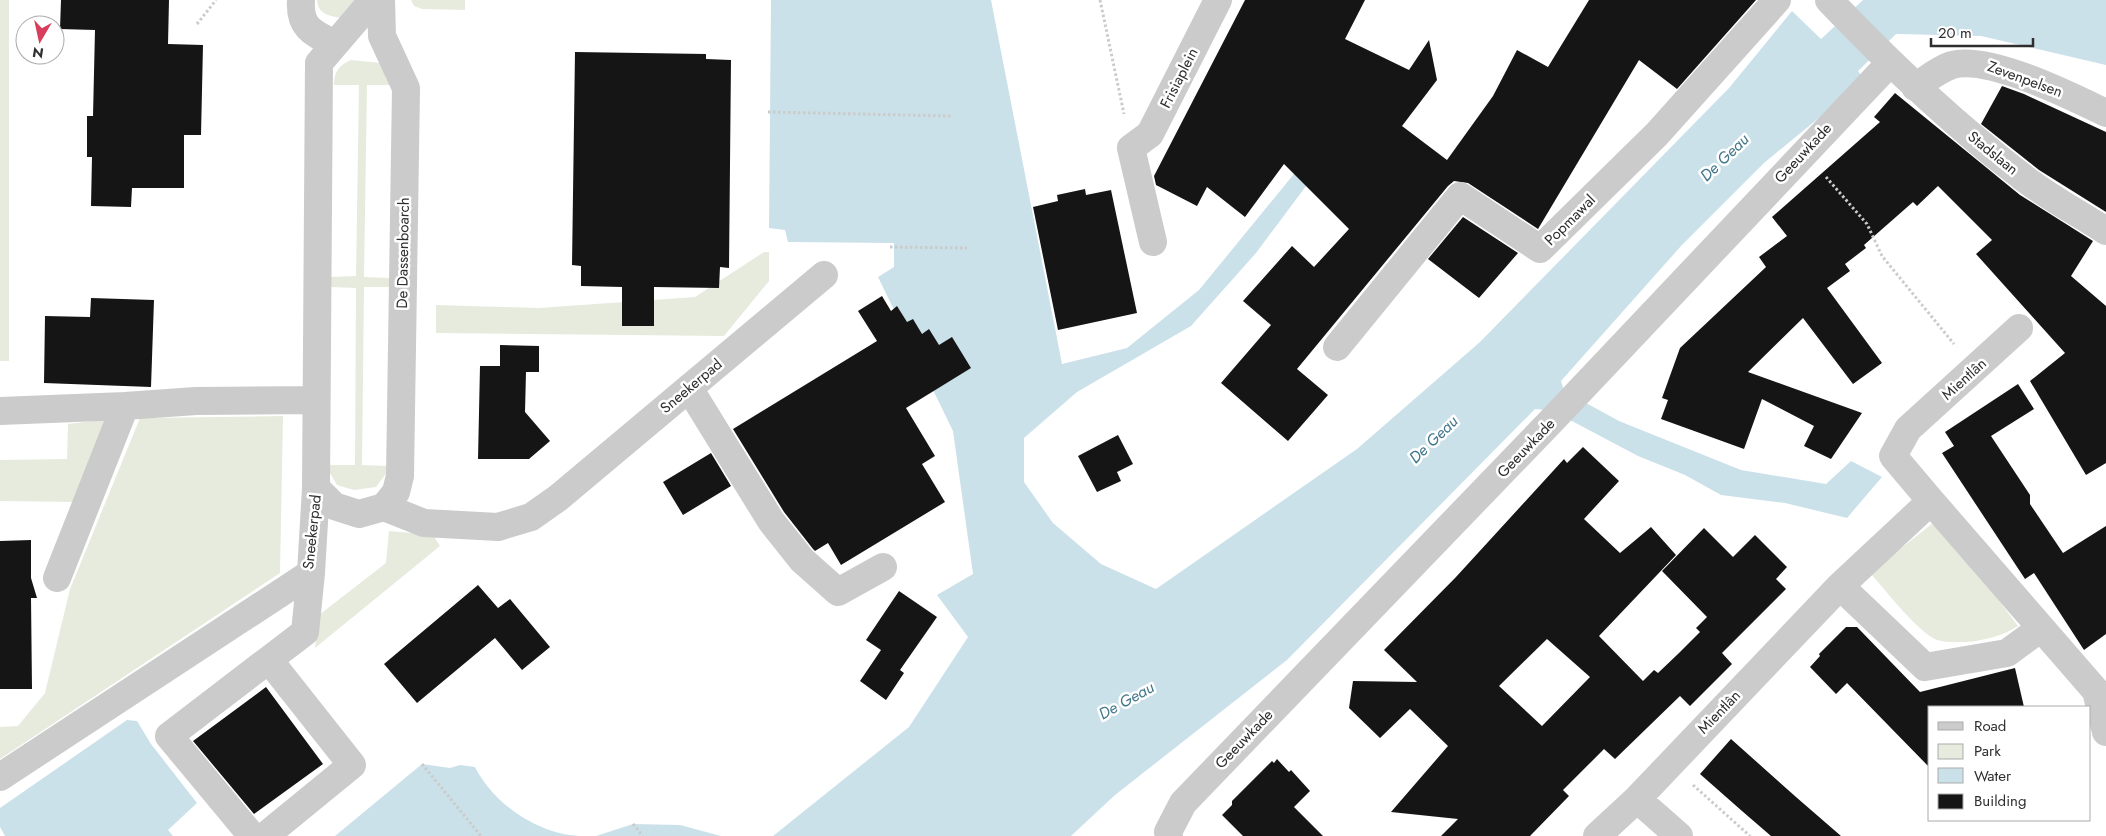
<svg xmlns="http://www.w3.org/2000/svg" width="2106" height="836" viewBox="0 0 2106 836" font-family="Jost,sans-serif">
<style>
.green{fill:#e6ebdd}
.water{fill:#cbe1e9}
.building{fill:#151515;fill-rule:evenodd}
.lines{fill:none;stroke-linecap:round;stroke-linejoin:round}
.path{stroke:#cbcbcb;stroke-width:3;stroke-dasharray:2.5 2.5;stroke-linecap:butt}
.minor{stroke:#cbcbcb;stroke-width:28}
.labels{text-anchor:middle;stroke-width:5;stroke-linejoin:round;paint-order:stroke}
.street-label{font-size:15px;fill:#2e2e2e;stroke:#fff}
.water-label{font-size:16px;font-style:italic;fill:#42778b;stroke:#fff}
</style>
<rect width="100%" height="100%" fill="#fff"/>
<path class="green" d="M 0,0 L 9,0 L 9,361 L 0,361 Z
M 317,0 L 356,0 L 341,18 C 329,16 318,14 317,0 Z
M 411,0 L 465,0 L 465,10 L 422,9 L 414,6 Z
M 351,60 L 381,63 L 392,85 L 367,85 L 364,277 L 390,278 L 390,287 L 364,287 L 362,465 L 387,466 L 388,471 L 376,487 L 354,490 L 337,485 L 330,473 L 329,465 L 355,465 L 356,288 L 331,287 L 331,277 L 356,276 L 359,85 L 334,85 C 334,72 339,65 351,60 Z
M 764,252 L 769,252 L 769,281 L 724,336 L 436,333 L 436,305 L 539,308 L 695,297 Z
M 283,416 L 280,573 L 0,759 L 0,727 L 18,726 L 45,693 L 70,589 L 140,418 Z
M 110,419 L 76,502 L 0,501 L 0,460 L 67,459 L 68,424 Z
M 1938,519 L 2018,626 C 2002,636 1986,640 1967,642 C 1957,642 1947,643 1937,640 C 1918,633 1885,589 1870,573 Z
M 389,531 L 433,535 L 440,546 L 315,648 L 319,615 L 386,563 Z"/>
<path class="water" d="M 771,0 L 991,0 L 1062,364 L 1127,348 L 1199,290 L 1307,158 L 1318,170 L 1256,253 L 1191,326 L 1077,392 L 1024,438 L 1024,482 L 1053,523 L 1101,564 L 1156,589 L 1357,449 L 1480,342 L 1729,88 L 1792,11 L 1821,39 L 1863,0 L 2106,0 L 2106,65 L 1981,36 L 1896,34 L 1858,71 L 1865,80 L 1764,163 L 1681,246 L 1561,381 L 1564,391 L 1619,421 L 1741,470 L 1826,484 L 1851,461 L 1882,477 L 1847,518 L 1785,503 L 1721,495 L 1685,475 L 1638,456 L 1570,420 L 1546,410 L 1535,409 L 1287,660 L 1115,795 L 1071,836 L 773,836 L 909,727 L 968,637 L 937,595 L 973,574 L 953,431 L 878,277 L 894,267 L 894,243 L 788,242 L 785,230 L 769,228 Z
M 127,720 L 137,721 L 151,744 L 197,803 L 168,830 L 173,836 L 5,836 L 0,827 L 0,808 Z
M 422,764 L 450,768 L 460,765 L 475,767 C 493,803 537,834 579,836 L 335,836 Z
M 633,824 L 680,825 L 721,836 L 596,836 Z"/>
<path class="building" d="M 61,0 L 169,0 L 168,44 L 203,45 L 201,135 L 184,135 L 184,188 L 132,188 L 131,207 L 91,206 L 92,157 L 87,157 L 87,116 L 93,116 L 95,30 L 60,29 Z
M 1245,0 L 1365,0 L 1345,39 L 1409,70 L 1429,40 L 1437,80 L 1402,126 L 1447,160 L 1493,96 L 1517,50 L 1548,67 L 1589,0 L 1756,0 L 1677,89 L 1639,60 L 1538,229 L 1468,183 L 1454,181 L 1448,186 L 1297,369 L 1328,395 L 1288,441 L 1221,383 L 1271,325 L 1243,301 L 1292,246 L 1314,267 L 1349,229 L 1284,164 L 1245,217 L 1207,187 L 1197,206 L 1156,185 L 1154,176 Z
M 575,52 L 706,54 L 706,59 L 731,60 L 729,268 L 720,267 L 719,288 L 654,287 L 654,326 L 622,326 L 622,287 L 581,286 L 581,266 L 572,265 Z
M 2002,86 L 2024,94 L 2106,132 L 2106,212 L 2039,170 L 1981,124 Z
M 1895,93 L 2020,195 L 2093,241 L 2071,276 L 2106,306 L 2106,463 L 2086,475 L 2030,381 L 2065,353 L 1976,254 L 1992,240 L 1938,186 L 1917,206 L 1913,202 L 1864,245 L 1866,248 L 1845,264 L 1850,271 L 1827,288 L 1882,363 L 1853,384 L 1803,318 L 1748,372 L 1862,413 L 1831,459 L 1804,446 L 1814,426 L 1762,399 L 1744,449 L 1661,419 L 1668,400 L 1662,398 L 1680,348 L 1766,267 L 1759,257 L 1787,236 L 1772,217 L 1880,122 L 1874,117 Z
M 1085,189 L 1086,195 L 1111,190 L 1137,313 L 1058,330 L 1033,207 L 1058,201 L 1057,195 Z
M 1463,217 L 1518,253 L 1479,298 L 1428,259 Z
M 882,296 L 891,311 L 897,306 L 907,322 L 913,319 L 922,334 L 929,329 L 939,345 L 952,337 L 971,368 L 906,408 L 935,456 L 922,464 L 945,502 L 841,565 L 828,543 L 815,551 L 813,549 L 784,512 L 733,429 L 877,341 L 858,311 Z
M 91,298 L 154,300 L 151,387 L 44,383 L 45,316 L 90,317 Z
M 500,345 L 539,346 L 539,372 L 526,372 L 525,412 L 550,441 L 529,459 L 478,459 L 480,366 L 500,366 Z
M 2018,384 L 2034,409 L 1991,436 L 2030,495 L 2030,504 L 2063,553 L 2106,526 L 2106,634 L 2084,650 L 2034,573 L 2025,579 L 1942,453 L 1954,446 L 1945,432 Z
M 1118,435 L 1133,464 L 1117,472 L 1121,481 L 1097,492 L 1078,456 Z
M 1583,447 L 1619,481 L 1584,519 L 1620,553 L 1651,527 L 1676,555 L 1599,636 L 1643,681 L 1654,670 L 1658,673 L 1679,653 L 1700,632 L 1696,628 L 1707,617 L 1662,571 L 1704,528 L 1733,557 L 1755,535 L 1787,567 L 1776,579 L 1786,589 L 1722,653 L 1732,664 L 1690,706 L 1680,696 L 1615,759 L 1604,749 L 1563,790 L 1569,796 L 1530,836 L 1441,836 L 1458,819 L 1391,812 L 1448,746 L 1410,709 L 1380,738 L 1349,708 L 1353,681 L 1417,682 L 1384,650 L 1456,577 L 1564,459 L 1567,463 ZM 1547,639 L 1590,677 L 1542,726 L 1499,686 Z
M 711,453 L 731,486 L 683,515 L 663,482 Z
M 31,540 L 31,578 L 37,598 L 31,598 L 32,689 L 0,689 L 0,541 Z
M 478,585 L 498,608 L 510,599 L 550,647 L 522,670 L 495,638 L 417,703 L 384,664 Z
M 899,591 L 937,617 L 900,670 L 904,673 L 886,700 L 860,681 L 881,650 L 866,640 Z
M 1846,627 L 1857,627 L 1920,692 L 2015,668 L 2024,707 L 1930,707 L 1930,768 L 1847,683 L 1836,694 L 1810,667 L 1820,656 L 1819,654 Z
M 266,687 L 323,764 L 254,814 L 193,741 Z
M 1731,739 L 1796,797 L 1841,836 L 1771,836 L 1742,811 L 1700,774 Z
M 1277,759 L 1289,772 L 1291,770 L 1310,791 L 1294,807 L 1323,836 L 1243,836 L 1222,815 L 1232,805 L 1232,801 L 1272,761 L 1274,763 Z"/>
<g class="lines">
<path class="path" d="M 1100,0 L 1124,114
M 197,24 L 216,0
M 768,112 L 952,116
M 1826,177 L 1867,224 L 1882,256 L 1954,344
M 890,247 L 967,248
M 422,764 L 481,836
M 1693,785 L 1750,836
M 633,824 L 643,836"/>
<path class="minor" d="M 301,0 C 299,28 313,33 335,44
M 381,0 L 382,36 L 406,88 L 400,476 L 396,492 L 384,507
M 1829,0 C 1889,63 1951,122 2020,175 C 2046,196 2077,212 2106,231
M 1915,87 C 1926,80 1939,69 1952,65 C 1989,55 2071,96 2106,113
M 1153,242 L 1131,148 L 1150,134 L 1218,0
M 1337,347 L 1460,196 L 1540,249 L 1657,134 L 1777,0
M 689,388 L 771,521 L 802,560 L 838,592 L 883,567
M 125,406 L 196,401 L 315,400
M 0,411 L 125,406 L 57,578
M 316,488 L 319,63 L 373,0
M 1931,501 L 2096,691 L 2106,732
M 1840,586 L 1925,667 L 2007,653 L 2041,628
M 0,777 L 311,573 L 316,488 L 334,506 L 359,514 L 384,507 L 424,523 L 498,527 L 531,517 L 558,498 L 824,275
M 1637,799 L 1679,836
M 252,836 L 169,736 L 305,632 L 311,573
M 265,836 L 352,765 L 269,660
M 1169,836 L 1168,832 L 1183,803 L 1556,416 L 1890,63
M 1597,836 L 1637,799 L 1840,586 L 1931,501 L 1893,456 L 1908,429 L 2019,328"/>
</g>
<g class="labels">
<g class="street-label">
<text transform="translate(1179 78) rotate(-63)" y="5">Frisiaplein</text>
<text transform="translate(2025 79) rotate(20)" y="5">Zevenpelsen</text>
<text transform="translate(1803 153) rotate(-47)" y="5">Geeuwkade</text>
<text transform="translate(1993 153) rotate(39)" y="5">Stadslaan</text>
<text transform="translate(1570 220) rotate(-45)" y="5">Popmawal</text>
<text transform="translate(403 253) rotate(-89)" y="5">De Dassenboarch</text>
<text transform="translate(1964 379) rotate(-42)" y="5">Mientlân</text>
<text transform="translate(691 386) rotate(-40)" y="5">Sneekerpad</text>
<text transform="translate(1526 448) rotate(-46)" y="5">Geeuwkade</text>
<text transform="translate(312 532) rotate(-84)" y="5">Sneekerpad</text>
<text transform="translate(1719 712) rotate(-46)" y="5">Mientlân</text>
<text transform="translate(1244 739) rotate(-46)" y="5">Geeuwkade</text>
</g>
<g class="water-label">
<text transform="translate(1724 157) rotate(-44)" y="6">De Geau</text>
<text transform="translate(1433 439) rotate(-44)" y="6">De Geau</text>
<text transform="translate(1126 700) rotate(-29)" y="6">De Geau</text>
</g>
</g>
<rect x="1928" y="706" width="162" height="115" fill="#ffffff" stroke="#ababab"/>
<rect x="1938" y="722" width="25" height="8" fill="#cbcbcb" stroke="#ababab"/>
<text x="1974" y="731" font-size="15" fill="#2e2e2e">Road</text>
<rect x="1938" y="744" width="25" height="15" fill="#e6ebdd" stroke="#ababab"/>
<text x="1974" y="756" font-size="15" fill="#2e2e2e">Park</text>
<rect x="1938" y="768" width="25" height="15" fill="#cbe1e9" stroke="#ababab"/>
<text x="1974" y="781" font-size="15" fill="#2e2e2e">Water</text>
<rect x="1938" y="794" width="25" height="15" fill="#151515" stroke="#ababab"/>
<text x="1974" y="806" font-size="15" fill="#2e2e2e">Building</text>
<g transform="translate(40 40) rotate(189)"><circle r="24" fill="#ffffff" stroke="#ababab"/>
<path d="M0-4L9 19L0 12L-9 19Z" fill="#d83e5b"/>
<text y="-8" font-size="14" font-weight="bold" text-anchor="middle" fill="#2e2e2e">N</text>
</g>
<path d="M1931 38v8h102v-8" fill="none" stroke="#2e2e2e" stroke-width="2.5"/>
<text x="1938" y="38" font-size="15" fill="#2e2e2e" stroke="#ffffff" stroke-width="4" paint-order="stroke">20 m</text>
</svg>
